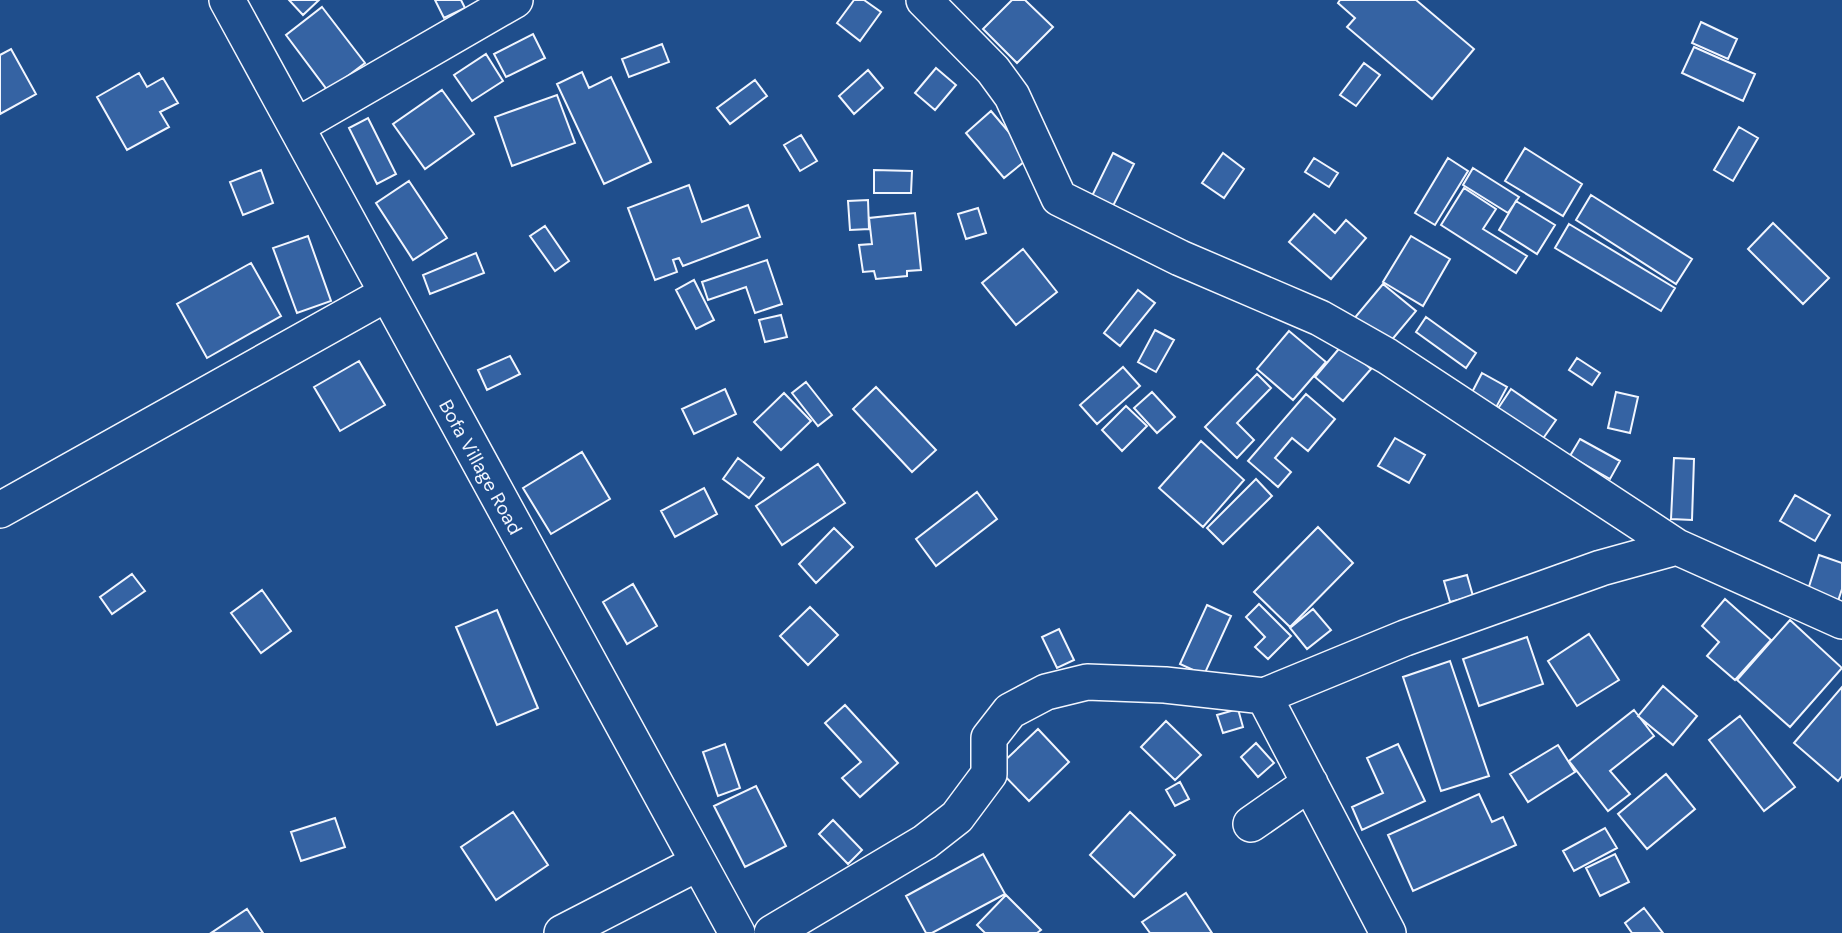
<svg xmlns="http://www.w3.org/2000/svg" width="1842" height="933" viewBox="0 0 1842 933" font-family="'DM Sans',sans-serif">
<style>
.building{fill:#3563a3;stroke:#f2f6ff;stroke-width:2}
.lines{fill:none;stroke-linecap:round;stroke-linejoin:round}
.minor-casing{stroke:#f2f6ff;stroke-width:38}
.minor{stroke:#1f4e8c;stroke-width:35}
.labels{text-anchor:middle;stroke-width:5;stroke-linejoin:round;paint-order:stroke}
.street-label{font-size:19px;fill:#f2f6ff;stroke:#1f4e8c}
</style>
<rect width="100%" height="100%" fill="#1f4e8c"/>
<path class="building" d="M 289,0 L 319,0 L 303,15 Z
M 435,0 L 461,0 L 465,8 L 444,18 Z
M 854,0 L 864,0 L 881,12 L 860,41 L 837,23 Z
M 1012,0 L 1025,0 L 1053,27 L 1017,63 L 983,29 Z
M 1340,0 L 1416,0 L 1474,49 L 1432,99 L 1347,27 L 1355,18 L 1338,3 Z
M 322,7 L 365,63 L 328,91 L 286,35 Z
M 1701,22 L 1737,39 L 1728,59 L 1692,43 Z
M 533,34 L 545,58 L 506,77 L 494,54 Z
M 662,44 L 669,62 L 629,77 L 622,59 Z
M 1694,47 L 1755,74 L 1743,101 L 1682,73 Z
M 11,49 L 36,94 L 0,114 L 0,55 Z
M 486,54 L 503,81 L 472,101 L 454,75 Z
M 1364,63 L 1380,75 L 1356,106 L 1340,95 Z
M 936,68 L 956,85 L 935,110 L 915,93 Z
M 868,70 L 883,88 L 854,114 L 839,96 Z
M 582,72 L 589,88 L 611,77 L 651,162 L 604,184 L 557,84 Z
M 139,73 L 147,87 L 163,78 L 178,103 L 160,112 L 169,127 L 127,150 L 97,97 Z
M 755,80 L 767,96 L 730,124 L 717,108 Z
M 442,90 L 474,134 L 425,169 L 393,124 Z
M 557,95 L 575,143 L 512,166 L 495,117 Z
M 991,111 L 1030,157 L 1004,178 L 966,133 Z
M 368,118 L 396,174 L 377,184 L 349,128 Z
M 1739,127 L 1758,138 L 1733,181 L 1714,170 Z
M 801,135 L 817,161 L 800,171 L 784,145 Z
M 1525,148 L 1582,184 L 1563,216 L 1505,181 Z
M 1113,153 L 1134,164 L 1113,206 L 1092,196 Z
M 1223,153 L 1244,169 L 1224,198 L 1202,183 Z
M 1314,158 L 1338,173 L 1329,187 L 1305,172 Z
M 1448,158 L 1468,171 L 1435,225 L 1415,213 Z
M 1473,168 L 1519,197 L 1508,213 L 1463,185 Z
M 261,170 L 273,203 L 243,215 L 230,182 Z
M 874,170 L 912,171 L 911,193 L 874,193 Z
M 409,181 L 447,238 L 413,260 L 376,203 Z
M 689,185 L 702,222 L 748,205 L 760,237 L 683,266 L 679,258 L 673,260 L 677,272 L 655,280 L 628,208 Z
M 1464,188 L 1496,209 L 1483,229 L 1527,256 L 1516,273 L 1441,225 Z
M 1591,195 L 1692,259 L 1676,284 L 1576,220 Z
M 868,200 L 869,229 L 850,230 L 848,201 Z
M 1516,201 L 1555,225 L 1537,254 L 1499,230 Z
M 978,208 L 986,233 L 966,239 L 958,214 Z
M 915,213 L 921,270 L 907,271 L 907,276 L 876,279 L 874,271 L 863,272 L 859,245 L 872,244 L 869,218 Z
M 1314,214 L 1335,233 L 1346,220 L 1366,238 L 1331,279 L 1289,242 Z
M 1773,223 L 1829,278 L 1803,304 L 1748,249 Z
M 1569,224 L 1675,288 L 1661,311 L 1555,248 Z
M 545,226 L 569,261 L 555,271 L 530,236 Z
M 308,236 L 331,301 L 297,313 L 273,248 Z
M 1411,236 L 1450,259 L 1423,306 L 1383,282 Z
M 1023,249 L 1057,292 L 1016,325 L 982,283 Z
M 476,253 L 484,273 L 430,294 L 423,275 Z
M 767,260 L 782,304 L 755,313 L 746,287 L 708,300 L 702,282 Z
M 251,263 L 281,316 L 207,358 L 177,304 Z
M 694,280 L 714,320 L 696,329 L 676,290 Z
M 1383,284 L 1416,311 L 1385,348 L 1352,321 Z
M 1138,290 L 1155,303 L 1120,346 L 1104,333 Z
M 781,315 L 787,337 L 765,342 L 759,320 Z
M 1426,317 L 1476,353 L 1466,368 L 1416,332 Z
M 1155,330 L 1174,340 L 1156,372 L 1138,362 Z
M 1289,331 L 1326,362 L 1293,400 L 1257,369 Z
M 1343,344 L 1371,369 L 1343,401 L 1315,377 Z
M 510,356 L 520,374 L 487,390 L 478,370 Z
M 1577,358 L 1600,373 L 1592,385 L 1569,370 Z
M 359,361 L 385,405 L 340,431 L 314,387 Z
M 1123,367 L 1140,386 L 1097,424 L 1080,405 Z
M 1482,373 L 1507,387 L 1492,415 L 1467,402 Z
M 1257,374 L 1271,388 L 1237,423 L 1254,440 L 1237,458 L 1205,427 Z
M 806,382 L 832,415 L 818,426 L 792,393 Z
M 876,387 L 936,450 L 912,472 L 853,409 Z
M 725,389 L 736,414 L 694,434 L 682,409 Z
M 1511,389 L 1556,420 L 1542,440 L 1497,410 Z
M 1152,392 L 1175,417 L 1157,433 L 1134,408 Z
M 1616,392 L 1638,397 L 1630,433 L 1608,428 Z
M 784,393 L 811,421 L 781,450 L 754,422 Z
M 1306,394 L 1335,419 L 1308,451 L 1292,438 L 1275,458 L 1291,472 L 1278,487 L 1248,461 Z
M 1126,406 L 1147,426 L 1122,451 L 1102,430 Z
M 1395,438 L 1425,455 L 1409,483 L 1378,466 Z
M 1580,439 L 1620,461 L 1610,479 L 1570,456 Z
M 1201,441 L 1244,480 L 1203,527 L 1159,488 Z
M 582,452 L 610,499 L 551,534 L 523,488 Z
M 738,458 L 764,478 L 749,498 L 723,479 Z
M 1674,458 L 1694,459 L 1692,520 L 1671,519 Z
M 818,464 L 845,503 L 782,545 L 756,506 Z
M 1256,479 L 1272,496 L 1223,544 L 1207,528 Z
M 704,488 L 717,514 L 675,537 L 661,511 Z
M 977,492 L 997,519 L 936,566 L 916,539 Z
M 1795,495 L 1830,515 L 1815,541 L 1780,521 Z
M 1318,527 L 1353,563 L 1290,627 L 1254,592 Z
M 834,528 L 853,547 L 816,583 L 799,564 Z
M 1819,555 L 1842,563 L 1842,589 L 1837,604 L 1807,593 Z
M 132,574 L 145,591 L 112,614 L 100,597 Z
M 1467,575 L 1473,596 L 1450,602 L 1444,581 Z
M 633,584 L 657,626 L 627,644 L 603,602 Z
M 262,590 L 291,631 L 261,653 L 231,613 Z
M 1725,599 L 1771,640 L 1735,680 L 1707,656 L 1719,642 L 1702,626 Z
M 1259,604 L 1291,636 L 1268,659 L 1255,647 L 1265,637 L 1246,617 Z
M 1207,605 L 1231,616 L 1204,675 L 1180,664 Z
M 810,607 L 838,635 L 808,665 L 780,636 Z
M 1313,609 L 1331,630 L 1307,649 L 1290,628 Z
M 497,610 L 538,708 L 497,725 L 456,627 Z
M 1790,620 L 1842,668 L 1790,727 L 1737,680 Z
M 1059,629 L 1074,660 L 1057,668 L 1042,637 Z
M 1589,634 L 1619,680 L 1577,706 L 1548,661 Z
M 1527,637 L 1543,684 L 1479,706 L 1463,659 Z
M 1450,661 L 1489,776 L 1441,791 L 1403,677 Z
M 1663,686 L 1697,716 L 1673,745 L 1638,716 Z
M 1842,687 L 1842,776 L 1838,781 L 1794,743 Z
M 845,705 L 898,763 L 860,797 L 842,778 L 861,762 L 825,723 Z
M 1238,709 L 1243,727 L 1223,733 L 1217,715 Z
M 1634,710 L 1654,736 L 1610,771 L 1630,794 L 1608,811 L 1569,761 Z
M 1740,716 L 1795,787 L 1764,811 L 1709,740 Z
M 1166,721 L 1201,755 L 1175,780 L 1141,747 Z
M 1038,729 L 1069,762 L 1029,801 L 997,768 Z
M 1256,743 L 1274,763 L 1258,777 L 1241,757 Z
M 725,744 L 740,788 L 718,796 L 703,752 Z
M 1398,744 L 1425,801 L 1362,830 L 1352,807 L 1383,793 L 1367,758 Z
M 1558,745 L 1575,772 L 1528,802 L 1510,774 Z
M 1666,774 L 1695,809 L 1647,849 L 1618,814 Z
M 1180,782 L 1189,799 L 1175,806 L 1166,790 Z
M 756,786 L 786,846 L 745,867 L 714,806 Z
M 1479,794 L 1492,822 L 1503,817 L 1516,845 L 1413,891 L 1388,835 Z
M 513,812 L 548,865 L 496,900 L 461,847 Z
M 1130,812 L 1175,855 L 1134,897 L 1090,855 Z
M 335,818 L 345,847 L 301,861 L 291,832 Z
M 833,820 L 862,850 L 848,864 L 819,834 Z
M 1605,828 L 1617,848 L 1574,871 L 1563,851 Z
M 983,854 L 1005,894 L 932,933 L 926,933 L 906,896 Z
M 1615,854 L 1629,882 L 1600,896 L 1586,868 Z
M 1186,893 L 1212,933 L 1150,933 L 1142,922 Z
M 1006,895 L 1041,930 L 1037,933 L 985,933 L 977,925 Z
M 1644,908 L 1663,933 L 1632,933 L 1625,923 Z
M 247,909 L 263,933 L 211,933 Z"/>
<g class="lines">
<defs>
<path id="minor" d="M 227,0 L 737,933
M 924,0 L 993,70 L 1012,96 L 1059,198 L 1180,258 L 1320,318 L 1387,356 L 1677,547 L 1842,621
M 297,126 L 515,0
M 0,510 L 386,294
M 1264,696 L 1388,933
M 1251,824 L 1310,783
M 562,933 L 698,863
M 772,933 L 925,842 L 957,817 L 989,774 L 989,738 L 1010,711 L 1046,692 L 1087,682 L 1165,685 L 1264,696 L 1405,638 L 1601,568 L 1677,547"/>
</defs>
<use href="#minor" class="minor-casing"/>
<use href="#minor" class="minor"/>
</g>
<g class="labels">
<g class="street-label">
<text transform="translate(481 467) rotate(61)" y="7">Bofa Village Road</text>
</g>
</g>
</svg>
